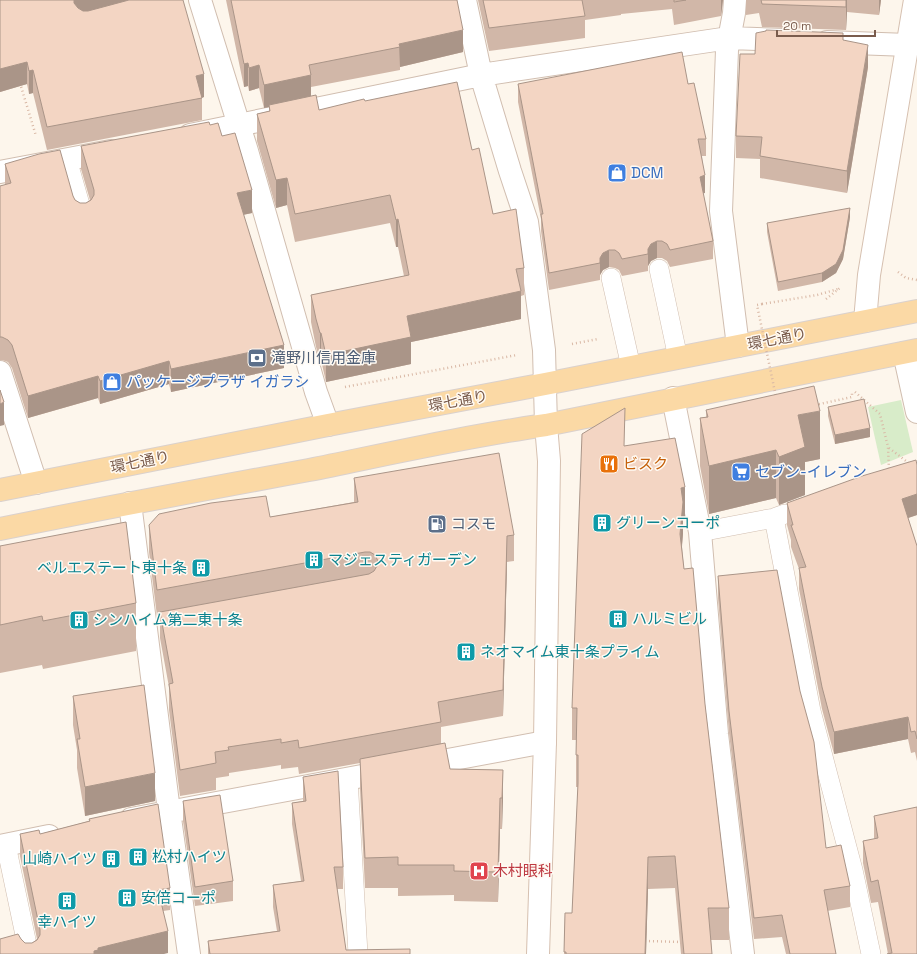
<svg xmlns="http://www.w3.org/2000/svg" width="917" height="954" viewBox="0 0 917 954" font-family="'Space Grotesk','Noto Sans JP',sans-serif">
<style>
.green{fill:#d8ecc9}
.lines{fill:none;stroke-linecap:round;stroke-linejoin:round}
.lane-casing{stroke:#d1beb0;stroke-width:20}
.street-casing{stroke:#d1beb0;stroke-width:24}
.secondary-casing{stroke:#d6c0b0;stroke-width:24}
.primary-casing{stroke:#dad1cd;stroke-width:24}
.path{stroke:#d9b8a5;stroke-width:2.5;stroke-dasharray:1 3;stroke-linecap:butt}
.lane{stroke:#fff;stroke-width:19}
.street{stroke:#fff;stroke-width:22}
.secondary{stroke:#fff;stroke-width:22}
.primary{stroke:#fbd9a5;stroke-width:22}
.path-bridge{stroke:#d9b8a5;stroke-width:2.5;stroke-dasharray:1 3;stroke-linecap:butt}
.wall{fill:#d1b7a8}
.shaded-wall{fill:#aa9588}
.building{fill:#f3d5c3;stroke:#aa9588}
.labels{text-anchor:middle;stroke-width:3;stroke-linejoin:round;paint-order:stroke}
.shop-label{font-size:15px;fill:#366cbe;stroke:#fffaf3;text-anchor:start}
.street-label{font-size:15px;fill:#7a5c4d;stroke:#fffaf3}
.service-label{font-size:15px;fill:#4e5e75;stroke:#fffaf3;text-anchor:start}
.food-label{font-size:15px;fill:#c56008;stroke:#fffaf3;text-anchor:start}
.culture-label{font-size:15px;fill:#0d838f;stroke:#fffaf3;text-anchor:start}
.health-label{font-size:15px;fill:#be3a42;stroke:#fffaf3;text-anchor:start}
</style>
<rect width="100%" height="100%" fill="#fdf6ec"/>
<path class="green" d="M 901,400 L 913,452 L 881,465 L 868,407 Z"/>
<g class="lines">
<defs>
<path id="lane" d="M 67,159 L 83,215
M 659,269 L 678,358
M 611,278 L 631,367
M 774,518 L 811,711 L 853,870 L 871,954
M 700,532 L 774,518 L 785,514
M 348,778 L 358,954
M 6,845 L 29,954"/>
<path id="street" d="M 200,0 L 247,151 L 316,392 L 328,425
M 465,0 L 481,75 L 510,171 L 527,222 L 544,350 L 546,425
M 735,0 L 734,13 L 727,50 L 721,211 L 738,346
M 827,42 L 908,45
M 190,135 L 481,75 L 729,38 L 785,40
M 0,172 L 111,151
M 904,353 L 917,412
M 0,372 L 36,483
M 673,398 L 700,532 L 717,734 L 743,954
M 130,503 L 169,811 L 189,954
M 131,819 L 545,742
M 0,846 L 49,836"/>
<path id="secondary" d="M 865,321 L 869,275 L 915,0
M 538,954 L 545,742 L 549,461 L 546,425"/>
<path id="primary" d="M 0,490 L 328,425 L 545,384 L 917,311
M 0,529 C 103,508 206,489 309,470 C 388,454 467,436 546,425 L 917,350"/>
</defs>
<use href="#lane" class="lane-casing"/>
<use href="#street" class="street-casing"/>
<use href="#secondary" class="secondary-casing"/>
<use href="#primary" class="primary-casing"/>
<path class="path" d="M 20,83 L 36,136
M 898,272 L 906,278 L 917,280
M 826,299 L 840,288
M 762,304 L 817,295 L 838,289
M 572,344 L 598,339
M 345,387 L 517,355
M 855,392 L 880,414 L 888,447 L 889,470
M 815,405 L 852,397 L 852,392
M 889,448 L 910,464
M 645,941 L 682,942"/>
<use href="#lane" class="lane"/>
<use href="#street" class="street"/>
<use href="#secondary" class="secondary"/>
<use href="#primary" class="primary"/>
<path class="path-bridge" d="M 762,304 L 757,305 L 776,397"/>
</g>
<path class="wall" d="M 0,0 L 204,97 L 202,98 L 202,120 L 47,150 L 33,93 L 29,94 L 27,84 L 0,92 Z
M 226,0 L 457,0 L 463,52 L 400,67 L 400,70 L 311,87 L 311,96 L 319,110 L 365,101 L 472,150 L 493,214 L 524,268 L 524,295 L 521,296 L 521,319 L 411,342 L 411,364 L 326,382 L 321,360 L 320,360 L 316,347 L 311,322 L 311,295 L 404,276 L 398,247 L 396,247 L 390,223 L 295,242 L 287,205 L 276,208 L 257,141 L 257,114 L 269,111 L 269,107 L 264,108 L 259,88 L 249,91 L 248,86 L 244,87 Z
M 478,0 L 723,0 L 721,16 L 674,25 L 672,9 L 621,14 L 621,15 L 585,20 L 585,38 L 489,51 Z
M 746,0 L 881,0 L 879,15 L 847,12 L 846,30 L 762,27 L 759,13 L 746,15 Z
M 843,41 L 868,67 L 847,193 L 760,178 L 760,159 L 736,158 L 736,136 L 755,54 Z
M 518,84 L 688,84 L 706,139 L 706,156 L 702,156 L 705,193 L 703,193 L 713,241 L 713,259 L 670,267 L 667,261 L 662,258 L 657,258 L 651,261 L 648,266 L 648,271 L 622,276 L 619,270 L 615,268 L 609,267 L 603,270 L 600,275 L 600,280 L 549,290 L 541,231 L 541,219 L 518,102 Z
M 210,125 L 222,136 L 252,213 L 243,215 L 284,368 L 171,392 L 169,384 L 100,404 L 98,398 L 28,418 L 12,368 L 8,362 L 2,360 L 0,360 L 0,186 L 5,185 L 5,164 L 73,196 L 75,200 L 80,203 L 86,203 L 90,200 L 81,169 L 81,146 Z
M 850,217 L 843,259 L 836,273 L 822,282 L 778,291 L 767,232 L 767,223 Z
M 828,407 L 870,437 L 835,444 L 828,416 Z
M 706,410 L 820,459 L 805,462 L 805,495 L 779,505 L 776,498 L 709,514 L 700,466 L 700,418 L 706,417 Z
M 625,446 L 685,519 L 683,520 L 683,534 L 682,547 L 684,569 L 705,704 L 729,908 L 729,940 L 711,940 L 712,954 L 681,954 L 675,888 L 648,889 L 646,954 L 564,954 L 565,913 L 572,913 L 578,787 L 576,787 L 576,740 L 572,740 L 572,708 Z
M 917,465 L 917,515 L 908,518 L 917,546 L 917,761 L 915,752 L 911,753 L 908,739 L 834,754 L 822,709 L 799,589 L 799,569 L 791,547 L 791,540 L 787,525 L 787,503 Z
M 354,478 L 514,535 L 514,561 L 507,562 L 503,716 L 441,727 L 441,744 L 450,769 L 503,770 L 502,829 L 500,829 L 498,902 L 454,901 L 454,895 L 398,896 L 398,888 L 365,888 L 360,789 L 360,763 L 299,774 L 298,767 L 281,769 L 281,765 L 229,773 L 229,776 L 216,778 L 216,790 L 180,796 L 169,710 L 169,687 L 160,638 L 160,615 L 157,616 L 149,552 L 149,525 L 270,517 L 354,502 Z
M 0,546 L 136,603 L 136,651 L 43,669 L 42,665 L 0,673 Z
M 718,576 L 826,848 L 850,886 L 850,907 L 827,911 L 836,954 L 786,954 L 782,937 L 754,939 L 729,733 L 718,598 Z
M 73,696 L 155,801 L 85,816 L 77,768 L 77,750 L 73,725 Z
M 303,777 L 343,867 L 343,889 L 337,889 L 346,950 L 410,954 L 208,954 L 208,941 L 277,931 L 273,907 L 273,885 L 301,881 L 292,824 L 292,803 L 303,801 Z
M 183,801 L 233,881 L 233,901 L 195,906 L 183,821 Z
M 874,816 L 917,954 L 888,954 L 878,902 L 871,903 L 863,863 L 863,841 L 874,839 Z
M 89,819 L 170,888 L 170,910 L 163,911 L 168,953 L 0,954 L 21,939 L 25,943 L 32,943 L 37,939 L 20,856 L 20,834 L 40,834 L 89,821 Z"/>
<path class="shaded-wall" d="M 74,0 L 129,0 L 74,21 Z
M 721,0 L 723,0 L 721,16 Z
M 846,0 L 847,0 L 847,12 L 846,30 Z
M 879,0 L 881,0 L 879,15 Z
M 463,30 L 463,52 L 400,67 L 399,44 Z
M 868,45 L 868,67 L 847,193 L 847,171 Z
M 27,62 L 27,84 L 0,92 L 0,69 Z
M 248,63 L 248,86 L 244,87 L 244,64 Z
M 259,65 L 259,88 L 249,91 L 249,68 Z
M 33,70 L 33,93 L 29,94 L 29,71 Z
M 204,74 L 204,97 L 196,99 L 196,76 Z
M 311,75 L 311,98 L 269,105 L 269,107 L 264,108 L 264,85 Z
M 705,175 L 705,193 L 700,194 L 700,177 Z
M 287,178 L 287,205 L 276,208 L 276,180 Z
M 252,190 L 252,213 L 237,216 L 237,193 Z
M 850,208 L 850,217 L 843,259 L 836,273 L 822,282 L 822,273 Z
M 398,219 L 398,247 L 396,247 L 396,220 Z
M 657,241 L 657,258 L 651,261 L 648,266 L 648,271 L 648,249 L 651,244 Z
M 609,250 L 609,267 L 603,270 L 600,275 L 600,280 L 600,258 L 603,253 Z
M 521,291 L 521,319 L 411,342 L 411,364 L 326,382 L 326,355 L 407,316 Z
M 320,333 L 321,333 L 321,360 L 320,360 Z
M 284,345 L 284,368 L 171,392 L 171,369 Z
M 169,361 L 169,384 L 100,404 L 100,381 Z
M 98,376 L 98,398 L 28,418 L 28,396 Z
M 4,402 L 4,425 L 0,426 L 0,404 Z
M 820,411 L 820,459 L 805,462 L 805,495 L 779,505 L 779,457 L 798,415 Z
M 870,428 L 870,437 L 835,444 L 835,435 Z
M 776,450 L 776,498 L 709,514 L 709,466 Z
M 685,487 L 685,519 L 683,520 L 683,534 L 680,565 L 681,488 Z
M 917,494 L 917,515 L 902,520 L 902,499 Z
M 507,536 L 507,562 L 503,716 L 503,690 Z
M 908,717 L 908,739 L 834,754 L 834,732 Z
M 503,770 L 503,801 L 502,829 L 502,798 Z
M 155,773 L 155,801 L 85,816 L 85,787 Z
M 500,798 L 500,829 L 498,902 L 498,872 Z
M 648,857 L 648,889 L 646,954 L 645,954 Z
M 168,931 L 168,953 L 164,954 L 94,954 L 94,951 L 98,948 Z"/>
<path class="building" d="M 0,0 L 74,0 L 74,3 L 78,8 L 83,11 L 88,11 L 129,0 L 183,0 L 204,74 L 196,76 L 202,98 L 47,127 L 33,70 L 29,71 L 27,62 L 0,69 Z
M 231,0 L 457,0 L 463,30 L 399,44 L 400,47 L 309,65 L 311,75 L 264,85 L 259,65 L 249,68 L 248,63 L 244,64 Z
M 483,0 L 582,0 L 585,16 L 489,28 Z
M 674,0 L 686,0 L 674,2 Z
M 761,0 L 846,0 L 846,7 L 762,4 Z
M 766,30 L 843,33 L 843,40 L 868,45 L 847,171 L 760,156 L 762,137 L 736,136 L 740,54 L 755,54 L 756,33 L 766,31 Z
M 682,52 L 688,84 L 694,83 L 706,139 L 698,139 L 705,175 L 700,177 L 713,241 L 670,250 L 667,244 L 662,241 L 657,241 L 651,244 L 648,249 L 648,254 L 622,259 L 619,253 L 615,250 L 609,250 L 603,253 L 600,258 L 600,263 L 549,273 L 541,214 L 543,214 L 518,84 Z
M 457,82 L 472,150 L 479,148 L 493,214 L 516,209 L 524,268 L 516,269 L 521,291 L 407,316 L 411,337 L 326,355 L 321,333 L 320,333 L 316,319 L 311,295 L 409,275 L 398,219 L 396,220 L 390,195 L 295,214 L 287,178 L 276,180 L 257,114 L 270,111 L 269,105 L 316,95 L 319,110 L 364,99 L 365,101 Z
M 209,122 L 210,125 L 218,123 L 222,136 L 235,133 L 252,190 L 237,193 L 284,345 L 171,369 L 169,361 L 100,381 L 98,376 L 28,396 L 12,345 L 8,340 L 2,337 L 0,337 L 0,186 L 11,183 L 5,164 L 39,154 L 60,150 L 73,196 L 75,200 L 80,203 L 86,203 L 91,200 L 94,195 L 94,190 L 81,146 Z
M 850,208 L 843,250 L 836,264 L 822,273 L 778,282 L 767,223 Z
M 814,386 L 820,411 L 798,415 L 805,447 L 779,457 L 776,450 L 709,466 L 700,418 L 708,417 L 706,410 Z
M 0,390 L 4,402 L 0,404 Z
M 864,399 L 870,428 L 835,435 L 828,407 Z
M 625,408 L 624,446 L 675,438 L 685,487 L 681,488 L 683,502 L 680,534 L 684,569 L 693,568 L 705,704 L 729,908 L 708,908 L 712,954 L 684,954 L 675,856 L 648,857 L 645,954 L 566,954 L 566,952 L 564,952 L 565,913 L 572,913 L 578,783 L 578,755 L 576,755 L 577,708 L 572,708 L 582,434 Z
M 499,453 L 514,535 L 507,536 L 503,690 L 438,702 L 441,722 L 299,748 L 298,740 L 281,743 L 281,739 L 228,747 L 229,750 L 215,752 L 216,763 L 180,770 L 169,684 L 173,683 L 160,612 L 369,574 L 374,571 L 377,566 L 378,561 L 375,555 L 370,552 L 365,552 L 157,590 L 149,525 L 159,514 L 211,503 L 266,496 L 270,517 L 358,502 L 354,478 Z
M 916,460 L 917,465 L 917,494 L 902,499 L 917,546 L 917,739 L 915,731 L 911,732 L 908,717 L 834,732 L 822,687 L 799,568 L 806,567 L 791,525 L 793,525 L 787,503 L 862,476 Z
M 126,522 L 136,603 L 43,621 L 42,616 L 0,625 L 0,546 Z
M 777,570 L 800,691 L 814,742 L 826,848 L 841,845 L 850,886 L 824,890 L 836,954 L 790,954 L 782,915 L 754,918 L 729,711 L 718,576 Z
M 144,685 L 155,773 L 85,787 L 77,739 L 80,739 L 73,696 Z
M 445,743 L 450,769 L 503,770 L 502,798 L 500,798 L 498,872 L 454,871 L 454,865 L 398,865 L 398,857 L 365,858 L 360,759 Z
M 338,771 L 343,867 L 334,867 L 346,950 L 410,949 L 410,954 L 210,954 L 208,941 L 280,931 L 273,885 L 304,881 L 292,803 L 306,801 L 303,777 Z
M 220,795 L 233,881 L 195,887 L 183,801 Z
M 158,804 L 170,888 L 158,890 L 168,931 L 98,948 L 98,950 L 94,951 L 94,954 L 0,954 L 0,939 L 18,934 L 21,939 L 25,943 L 32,943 L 37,940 L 40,935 L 40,930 L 20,834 L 39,830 L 40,834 L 90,821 L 89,819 Z
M 917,807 L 917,954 L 887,954 L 892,953 L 878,880 L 871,882 L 863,841 L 878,838 L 874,816 Z"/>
<defs>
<symbol id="shop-square" viewBox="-11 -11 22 22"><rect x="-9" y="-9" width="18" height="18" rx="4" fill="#3f7fe0" stroke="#fffaf3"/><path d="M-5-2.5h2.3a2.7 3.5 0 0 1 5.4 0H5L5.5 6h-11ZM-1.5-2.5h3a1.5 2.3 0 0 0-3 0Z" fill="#fff"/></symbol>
<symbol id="bank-square" viewBox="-11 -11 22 22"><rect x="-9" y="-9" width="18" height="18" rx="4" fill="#5c6f8a" stroke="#fffaf3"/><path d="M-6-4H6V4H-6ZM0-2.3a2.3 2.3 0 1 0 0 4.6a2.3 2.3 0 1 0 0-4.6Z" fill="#fff"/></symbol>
<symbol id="restaurant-square" viewBox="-11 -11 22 22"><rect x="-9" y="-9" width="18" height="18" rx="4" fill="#e8710a" stroke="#fffaf3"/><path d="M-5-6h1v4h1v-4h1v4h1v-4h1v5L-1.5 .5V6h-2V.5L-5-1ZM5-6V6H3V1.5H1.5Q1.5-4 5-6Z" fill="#fff"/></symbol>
<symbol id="supermarket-square" viewBox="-11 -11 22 22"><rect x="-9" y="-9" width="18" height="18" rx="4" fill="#3f7fe0" stroke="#fffaf3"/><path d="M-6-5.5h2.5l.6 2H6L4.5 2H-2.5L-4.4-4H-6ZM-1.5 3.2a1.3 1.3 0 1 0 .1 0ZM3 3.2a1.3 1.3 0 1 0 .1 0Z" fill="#fff"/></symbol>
<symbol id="building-square" viewBox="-11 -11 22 22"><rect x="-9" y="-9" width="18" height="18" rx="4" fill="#0f9aa8" stroke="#fffaf3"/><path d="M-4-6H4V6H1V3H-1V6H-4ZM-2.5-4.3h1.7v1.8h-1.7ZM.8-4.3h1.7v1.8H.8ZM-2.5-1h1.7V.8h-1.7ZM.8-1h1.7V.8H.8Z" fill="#fff"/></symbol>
<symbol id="fuel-square" viewBox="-11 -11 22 22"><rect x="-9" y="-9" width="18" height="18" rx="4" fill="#5c6f8a" stroke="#fffaf3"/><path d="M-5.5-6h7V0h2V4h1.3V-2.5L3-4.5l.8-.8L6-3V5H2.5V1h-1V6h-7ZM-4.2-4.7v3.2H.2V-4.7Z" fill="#fff"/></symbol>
<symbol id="hospital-square" viewBox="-11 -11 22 22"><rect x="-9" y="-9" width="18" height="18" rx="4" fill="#e0444e" stroke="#fffaf3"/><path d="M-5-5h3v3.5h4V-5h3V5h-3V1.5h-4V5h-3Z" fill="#fff"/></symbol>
</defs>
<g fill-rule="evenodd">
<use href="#shop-square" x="606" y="162" width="22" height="22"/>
<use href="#bank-square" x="246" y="347" width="22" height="22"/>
<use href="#shop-square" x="101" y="371" width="22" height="22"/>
<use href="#restaurant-square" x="598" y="453" width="22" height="22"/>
<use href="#supermarket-square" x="730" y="461" width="22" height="22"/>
<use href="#building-square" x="591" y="512" width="22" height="22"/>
<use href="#fuel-square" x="426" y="513" width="22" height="22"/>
<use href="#building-square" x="303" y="549" width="22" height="22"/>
<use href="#building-square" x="190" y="557" width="22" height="22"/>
<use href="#building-square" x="607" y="608" width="22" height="22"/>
<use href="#building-square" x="68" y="609" width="22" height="22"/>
<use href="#building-square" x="455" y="641" width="22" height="22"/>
<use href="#building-square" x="127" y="846" width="22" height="22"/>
<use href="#building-square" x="100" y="848" width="22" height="22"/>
<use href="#hospital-square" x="468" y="860" width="22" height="22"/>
<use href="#building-square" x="116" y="887" width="22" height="22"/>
<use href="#building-square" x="56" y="890" width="22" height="22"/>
</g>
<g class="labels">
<g class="shop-label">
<text x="631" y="178">DCM</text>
<text x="126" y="387">パッケージプラザ イガラシ</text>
<text x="755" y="477">セブン-イレブン</text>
</g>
<g class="street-label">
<text transform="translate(777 339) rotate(-11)" y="5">環七通り</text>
<text transform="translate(458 401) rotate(-10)" y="5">環七通り</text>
<text transform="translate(140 462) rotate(-11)" y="5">環七通り</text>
</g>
<g class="service-label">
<text x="271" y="363">滝野川信用金庫</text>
<text x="451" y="529">コスモ</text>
</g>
<g class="food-label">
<text x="623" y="469">ビスク</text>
</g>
<g class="culture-label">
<text x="616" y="528">グリーンコーポ</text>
<text x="328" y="565">マジェスティガーデン</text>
<text x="187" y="573" text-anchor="end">ベルエステート東十条</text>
<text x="632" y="624">ハルミビル</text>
<text x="93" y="625">シンハイム第二東十条</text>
<text x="480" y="657">ネオマイム東十条プライム</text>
<text x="152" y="862">松村ハイツ</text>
<text x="97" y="864" text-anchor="end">山崎ハイツ</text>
<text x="141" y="903">安倍コーポ</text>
<text x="67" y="927" text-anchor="middle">幸ハイツ</text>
</g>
<g class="health-label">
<text x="493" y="876">木村眼科</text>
</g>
</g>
<path d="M777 30v6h98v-6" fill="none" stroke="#7a5c4d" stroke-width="2"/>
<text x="783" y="30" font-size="12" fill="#7a5c4d" stroke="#fffaf3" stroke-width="3" paint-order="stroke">20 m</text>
</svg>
